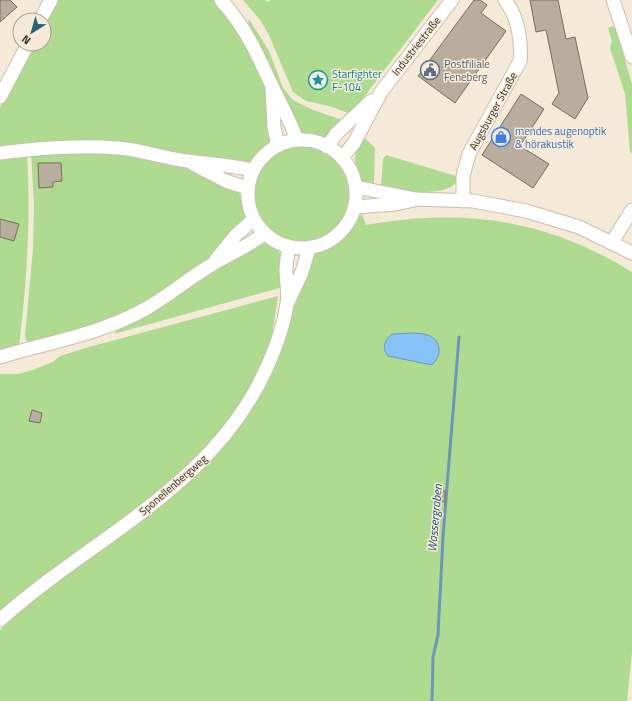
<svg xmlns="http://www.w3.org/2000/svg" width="632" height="701" viewBox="0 0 632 701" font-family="'Titillium Web',sans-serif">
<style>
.green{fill:#aedb90}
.water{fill:#87c2f8;stroke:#6e96ba}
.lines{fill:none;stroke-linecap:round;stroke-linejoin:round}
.stream{stroke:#6e96ba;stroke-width:3}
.building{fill:#b9ae9d;stroke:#786e5e}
.minor-casing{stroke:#c8beac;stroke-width:15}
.minor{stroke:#fff;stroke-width:13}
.labels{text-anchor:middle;stroke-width:3;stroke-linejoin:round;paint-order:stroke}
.street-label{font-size:11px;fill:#332f28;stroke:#f5ead8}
.service-label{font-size:11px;fill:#4e5e75;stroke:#f5ead8;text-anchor:start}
.culture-label{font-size:11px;fill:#0d838f;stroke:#f5ead8;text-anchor:start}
.shop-label{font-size:11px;fill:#366cbe;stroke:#f5ead8;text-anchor:start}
.water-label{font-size:12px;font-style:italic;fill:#164d78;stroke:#f5ead8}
</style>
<rect width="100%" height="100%" fill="#f5ead8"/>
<path class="green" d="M 57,0 L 213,0 C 231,20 255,52 263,78 C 268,98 269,119 270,139 L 269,146 L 253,162 L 235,162 L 0,147 L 0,108 L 33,44 L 44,44 L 44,24 Z
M 243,0 L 265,0 L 268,2 L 270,0 L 438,0 L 351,114 L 329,106 L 306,101 L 293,92 L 269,35 L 260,20 Z
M 249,19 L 269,51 L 283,88 L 293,100 L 313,110 L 345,121 L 324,142 L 302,135 L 298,130 L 260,46 L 248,23 Z
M 613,26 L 616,30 L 632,84 L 632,153 L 630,152 L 625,94 L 610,48 L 612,41 L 608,28 Z
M 364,137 L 375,148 L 374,182 L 371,186 L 358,179 C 354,156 352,157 364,137 Z
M253 195a49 49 0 1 1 98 0a49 49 0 1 1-98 0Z
M 87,150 C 125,154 164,156 199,171 C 212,177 225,185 238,192 C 243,198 247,208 245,217 C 238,241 169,293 146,304 C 109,322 70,332 30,343 L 26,340 L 25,336 L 33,249 L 34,205 L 31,153 Z
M 27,153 C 31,219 27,280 19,346 L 0,351 L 0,157 Z
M 386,155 L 456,176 L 458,178 C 452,200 399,190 381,187 L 383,159 Z
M 362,214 L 366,225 C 464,208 547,219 632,272 L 632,652 L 627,701 L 0,701 L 0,630 L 24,608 L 54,582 L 149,516 L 199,473 L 233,436 L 256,402 L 277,361 L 291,316 L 313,253 C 326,250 340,242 349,231 C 354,225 355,218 362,214 Z
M 264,243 C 288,249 283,268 283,287 L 114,334 L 118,329 L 250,248 Z
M 278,296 L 270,349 L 257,377 L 224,430 L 163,490 L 57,566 L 0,614 L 0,374 L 18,374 L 32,370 L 53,362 L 60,356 L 89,347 Z"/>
<path class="water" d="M 392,334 C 406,334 436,328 439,348 C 440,355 437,359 432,365 L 388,356 C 381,348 385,339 392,334 Z"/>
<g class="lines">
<path class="stream" d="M 432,701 L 433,657 L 438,635 L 443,537 L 459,337"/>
</g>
<path class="building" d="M 0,0 L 10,0 L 17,7 L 0,22 Z
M 474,0 L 480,0 L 487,5 L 481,13 L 506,31 L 455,103 L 418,76 Z
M 530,0 L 558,0 L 566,39 L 575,37 L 588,98 L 575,119 L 552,104 L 559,93 L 546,30 L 536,32 Z
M 521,94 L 544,109 L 520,146 L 549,164 L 533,188 L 482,155 Z
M 38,163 L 61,163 L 62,181 L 53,182 L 53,187 L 39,188 Z
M 0,219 L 19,224 L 14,241 L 0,237 Z
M 32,410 L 42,413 L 40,423 L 29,421 Z
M 437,490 L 445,491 L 445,502 L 436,501 Z"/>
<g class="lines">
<defs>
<path id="minor" d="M 221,0 C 244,25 257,53 271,84 C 280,103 290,120 297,140
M 613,0 L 632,57
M 40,20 L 51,0
M 272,89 L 274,127 L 278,146
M 0,97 L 28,44
M248 194a54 54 0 1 1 108 0a54 54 0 1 1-108 0Z
M 327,147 L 336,134 L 371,101
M 0,153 C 39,148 79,145 118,148 C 142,150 164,158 187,161 C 210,164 231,165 253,170
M 342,158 L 354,143 L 381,92 L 452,0
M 193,164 L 228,182 L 248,188
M 356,187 L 416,199 L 473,201 L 526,211 L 579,227 L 632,253
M 463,201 L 463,176 L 469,154 L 520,61 C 522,41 518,17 505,0
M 354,207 L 396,204 L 414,200
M 612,242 L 632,210
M 215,261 L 236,235 L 254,219
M 288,302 L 302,272 L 309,248
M 0,357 C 49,342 102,334 147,308 C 170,295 190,277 213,264 C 232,253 247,247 265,233
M 0,620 C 92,537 214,487 267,367 C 276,347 284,325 287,303 C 289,293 286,281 286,270 C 286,262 288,254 289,246"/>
</defs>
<use href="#minor" class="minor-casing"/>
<use href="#minor" class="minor"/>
</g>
<defs>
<symbol id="civic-ring" viewBox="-11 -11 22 22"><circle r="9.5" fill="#f5ead8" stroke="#5c6f8a" stroke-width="1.5"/><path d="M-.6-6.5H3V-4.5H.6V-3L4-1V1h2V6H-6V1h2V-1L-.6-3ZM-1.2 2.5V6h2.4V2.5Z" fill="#5c6f8a"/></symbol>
<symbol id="sight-ring" viewBox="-11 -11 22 22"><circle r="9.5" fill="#f5ead8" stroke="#0f9aa8" stroke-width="1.5"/><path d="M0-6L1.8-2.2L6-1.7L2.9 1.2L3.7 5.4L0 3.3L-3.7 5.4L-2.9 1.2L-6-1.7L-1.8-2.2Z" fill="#0f9aa8"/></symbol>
<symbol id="shop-ring" viewBox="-11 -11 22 22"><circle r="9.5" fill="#f5ead8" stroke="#3f7fe0" stroke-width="1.5"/><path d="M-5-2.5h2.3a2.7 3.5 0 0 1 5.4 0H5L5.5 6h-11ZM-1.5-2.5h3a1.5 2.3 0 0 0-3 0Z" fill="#3f7fe0"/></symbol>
</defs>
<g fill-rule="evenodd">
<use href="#civic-ring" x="419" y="59" width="22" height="22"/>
<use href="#sight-ring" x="307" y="69" width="22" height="22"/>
<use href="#shop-ring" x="490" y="126" width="22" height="22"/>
</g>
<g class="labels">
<g class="street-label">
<text transform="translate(416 46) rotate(-52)" y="4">Industriestraße</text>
<text transform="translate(493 111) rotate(-61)" y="4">Augsburger Straße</text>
<text transform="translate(173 485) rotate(-41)" y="4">Sponellenbergweg</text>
</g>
<g class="service-label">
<text x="444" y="68">Postfiliale<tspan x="444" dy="13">Feneberg</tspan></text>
</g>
<g class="culture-label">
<text x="332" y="78">Starfighter<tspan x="332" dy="13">F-104</tspan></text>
</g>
<g class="shop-label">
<text x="515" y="135">mendes augenoptik<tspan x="515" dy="13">&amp; hörakustik</tspan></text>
</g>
<g class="water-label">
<text transform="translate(435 518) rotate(-85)" y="4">Wassergraben</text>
</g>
</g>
<g transform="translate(32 32) rotate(217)"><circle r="19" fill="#f5ead8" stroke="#a79f92"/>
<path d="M0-3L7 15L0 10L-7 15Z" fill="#246779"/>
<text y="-6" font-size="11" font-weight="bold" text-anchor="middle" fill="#332f28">N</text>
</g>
</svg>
